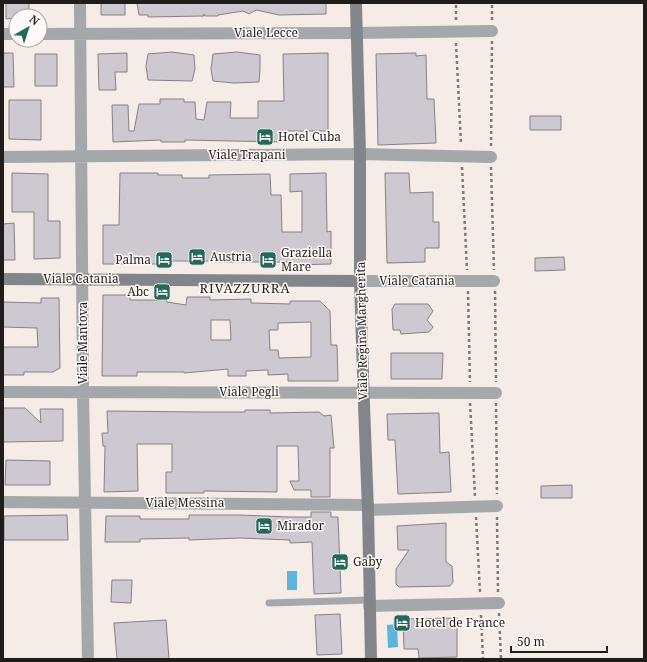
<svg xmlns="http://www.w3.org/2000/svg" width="647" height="662" viewBox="0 0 647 662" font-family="'Noto Serif',serif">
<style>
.water{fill:#5eb4db}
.building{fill:#cec8d0;stroke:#868187;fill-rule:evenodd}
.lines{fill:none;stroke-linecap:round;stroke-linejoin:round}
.path{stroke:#807a77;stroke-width:2.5;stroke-dasharray:3 3;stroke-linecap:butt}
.lane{stroke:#a5a8ab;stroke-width:7}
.street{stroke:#a5a8ab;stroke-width:12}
.secondary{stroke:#82868b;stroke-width:12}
.labels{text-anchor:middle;stroke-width:3;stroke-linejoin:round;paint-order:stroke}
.street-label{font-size:12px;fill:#1f1c1a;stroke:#fff9f7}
.poi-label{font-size:12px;fill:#1f1c1a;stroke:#fff9f7;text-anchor:start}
.neighbourhood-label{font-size:13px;letter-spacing:1px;fill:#1f1c1a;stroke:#fff9f7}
</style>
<rect width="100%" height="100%" fill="#f5ebe7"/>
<path class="water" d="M 287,571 L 297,571 L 297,590 L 287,590 Z
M 397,624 L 398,647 L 388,648 L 387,625 Z"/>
<path class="building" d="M 6,3 L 29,3 L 29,16 L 16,16 L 16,18 L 6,19 Z
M 101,3 L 125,3 L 125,15 L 101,15 Z
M 137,3 L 326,3 L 326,14 L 279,15 L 256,10 L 249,14 L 243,11 L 218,15 L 218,16 L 205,16 L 204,14 L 204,16 L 148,17 L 148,15 L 139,15 Z
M 172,52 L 194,55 L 195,69 L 192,81 L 148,80 L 146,66 L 148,54 Z
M 237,52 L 260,55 L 260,69 L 259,82 L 234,83 L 213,81 L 211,69 L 213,54 Z
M 3,53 L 13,53 L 14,87 L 3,87 Z
M 127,53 L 127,72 L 115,72 L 116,90 L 99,90 L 98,54 Z
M 328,53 L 328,131 L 280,131 L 280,142 L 185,140 L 185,142 L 161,142 L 161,140 L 113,142 L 112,105 L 128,105 L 129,131 L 134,131 L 139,104 L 160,104 L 160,99 L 184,99 L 184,102 L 195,102 L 196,119 L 204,120 L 207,102 L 231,102 L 230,118 L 258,118 L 258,101 L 284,101 L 283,54 Z
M 416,53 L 416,56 L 426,55 L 427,99 L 434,99 L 436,143 L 378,145 L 376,54 Z
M 35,54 L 57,54 L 57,86 L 35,86 Z
M 9,100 L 41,100 L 41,140 L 9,139 Z
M 530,116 L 561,116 L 561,130 L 530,130 Z
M 12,173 L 48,174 L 48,221 L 60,221 L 60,258 L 34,259 L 34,212 L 12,212 Z
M 120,173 L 158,173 L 158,175 L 182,175 L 182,178 L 209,178 L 209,175 L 270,174 L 271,195 L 281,195 L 282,232 L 302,232 L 302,191 L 290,192 L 290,174 L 326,173 L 327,232 L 331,231 L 331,264 L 291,265 L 291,262 L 216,262 L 216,261 L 168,261 L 168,264 L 103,264 L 103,225 L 119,225 Z
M 385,173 L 409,173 L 410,193 L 433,192 L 433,222 L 439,222 L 439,248 L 425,248 L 425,262 L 387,263 Z
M 14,223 L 15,260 L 3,260 L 3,224 Z
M 564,257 L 565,270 L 535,271 L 535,258 Z
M 103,295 L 130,295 L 130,300 L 166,300 L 167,302 L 186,305 L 187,297 L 210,297 L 210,300 L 251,299 L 251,303 L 290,304 L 290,301 L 320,301 L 330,311 L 331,345 L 337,345 L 338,381 L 288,381 L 288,374 L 268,375 L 268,370 L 246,371 L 246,376 L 228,376 L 228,369 L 184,373 L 184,372 L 137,372 L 137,376 L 102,376 ZM 211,320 L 230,320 L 231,340 L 211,340 ZM 311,322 L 311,357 L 279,358 L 278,350 L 270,350 L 269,330 L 278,330 L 278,323 Z
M 41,298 L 59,298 L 60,368 L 53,372 L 24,372 L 24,375 L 3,375 L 3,347 L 38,347 L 37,328 L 3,327 L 3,302 L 41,303 Z
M 395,304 L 428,304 L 433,311 L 427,320 L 433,327 L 429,332 L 401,334 L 400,330 L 393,330 L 392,309 Z
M 391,353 L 443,353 L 442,379 L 391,379 Z
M 3,408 L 25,408 L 41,423 L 40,409 L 63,409 L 63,441 L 3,442 Z
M 245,410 L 270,410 L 270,413 L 319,412 L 324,416 L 331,415 L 334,448 L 330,448 L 330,497 L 311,497 L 311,490 L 294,490 L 290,481 L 299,481 L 298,446 L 277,446 L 277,492 L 204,491 L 204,493 L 166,493 L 166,472 L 172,472 L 172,444 L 137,444 L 138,491 L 104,492 L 105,446 L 103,446 L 102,433 L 108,433 L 107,411 L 202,412 L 245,412 Z
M 439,413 L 440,453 L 449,452 L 451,492 L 398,494 L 395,440 L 388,440 L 387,414 Z
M 6,460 L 50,461 L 50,485 L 5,485 Z
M 572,485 L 572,498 L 541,498 L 541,486 Z
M 311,512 L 331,512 L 331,517 L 338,517 L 341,593 L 314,594 L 312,542 L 290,543 L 290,540 L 240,538 L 189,540 L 189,538 L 140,539 L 140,542 L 105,542 L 106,516 L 140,516 L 140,519 L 189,519 L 189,515 L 240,515 L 289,517 L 311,517 Z
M 67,515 L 68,540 L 4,540 L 4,516 Z
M 446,523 L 446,562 L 452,566 L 453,582 L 450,586 L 399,587 L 396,584 L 396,569 L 409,550 L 398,550 L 397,526 Z
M 112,580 L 132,580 L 131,603 L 111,602 Z
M 340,614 L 342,654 L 317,655 L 315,615 Z
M 457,618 L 457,657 L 419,658 L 418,649 L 404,649 L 403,619 Z
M 166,620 L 169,659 L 117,659 L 114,623 Z"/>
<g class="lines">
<path class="path" d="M 456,20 L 456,3
M 492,20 L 492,3
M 456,43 L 461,144
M 491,146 L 492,41
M 462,167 L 467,270
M 491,167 L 494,270
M 468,291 L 470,382
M 495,291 L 496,382
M 470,403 L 475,496
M 496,403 L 497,494
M 476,517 L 480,592
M 497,517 L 498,592
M 499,613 L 501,659
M 481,615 L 483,659"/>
<path class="lane" d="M 269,603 L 369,600"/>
<path class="street" d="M 80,3 L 83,392 L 88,659
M 3,34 L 16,34
M 40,34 L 357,33 L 492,31
M 3,157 L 360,154 L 491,157
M 360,281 L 494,281
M 3,392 L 496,393
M 3,502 L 368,505
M 368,510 L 497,506
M 369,606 L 499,603"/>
<path class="secondary" d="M 356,3 L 360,154 L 360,281 L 364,405 L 368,510 L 371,659
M 3,279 L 360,281"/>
</g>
<defs>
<symbol id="hotel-square" viewBox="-11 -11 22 22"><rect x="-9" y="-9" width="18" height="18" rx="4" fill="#25685a" stroke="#fff9f7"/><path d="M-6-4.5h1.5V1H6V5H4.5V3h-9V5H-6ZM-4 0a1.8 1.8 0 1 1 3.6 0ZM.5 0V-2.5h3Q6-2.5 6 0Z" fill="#fff"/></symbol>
</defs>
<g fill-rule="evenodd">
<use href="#hotel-square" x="255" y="127" width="20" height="20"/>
<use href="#hotel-square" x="187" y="247" width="20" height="20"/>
<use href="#hotel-square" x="154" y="250" width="20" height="20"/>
<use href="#hotel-square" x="258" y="250" width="20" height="20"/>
<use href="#hotel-square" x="152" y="282" width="20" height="20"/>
<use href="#hotel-square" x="254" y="516" width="20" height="20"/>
<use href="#hotel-square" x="330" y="552" width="20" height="20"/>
<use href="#hotel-square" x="392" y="613" width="20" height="20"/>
</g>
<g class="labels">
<g class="street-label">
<text x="266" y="37">Viale Lecce</text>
<text x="247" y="159">Viale Trapani</text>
<text x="81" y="283">Viale Catania</text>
<text x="417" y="285">Viale Catania</text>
<text transform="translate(362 331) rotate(-91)" y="4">Viale Regina Margherita</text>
<text transform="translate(83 343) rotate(-90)" y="4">Viale Mantova</text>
<text x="249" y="396">Viale Pegli</text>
<text x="185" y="507">Viale Messina</text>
</g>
<g class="poi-label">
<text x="278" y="141">Hotel Cuba</text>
<text x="281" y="257">Graziella<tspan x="281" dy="14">Mare</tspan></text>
<text x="210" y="261">Austria</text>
<text x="151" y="264" text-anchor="end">Palma</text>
<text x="149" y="296" text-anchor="end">Abc</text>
<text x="277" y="530">Mirador</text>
<text x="353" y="566">Gaby</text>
<text x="415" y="627">Hotel de France</text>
</g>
<g class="neighbourhood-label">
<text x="245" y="293">RIVAZZURRA</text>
</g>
</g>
<rect width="647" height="662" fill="none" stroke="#1f1c1a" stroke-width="8"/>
<g transform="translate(28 28) rotate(39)"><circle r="19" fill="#fff9f7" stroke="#a5a19f"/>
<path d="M0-3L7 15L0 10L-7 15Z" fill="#25685a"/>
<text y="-6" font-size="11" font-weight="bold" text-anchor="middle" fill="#1f1c1a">N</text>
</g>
<path d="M511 646v6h96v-6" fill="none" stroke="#1f1c1a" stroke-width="2"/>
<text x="517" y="646" font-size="12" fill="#1f1c1a" stroke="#fff9f7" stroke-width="3" paint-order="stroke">50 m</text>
</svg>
